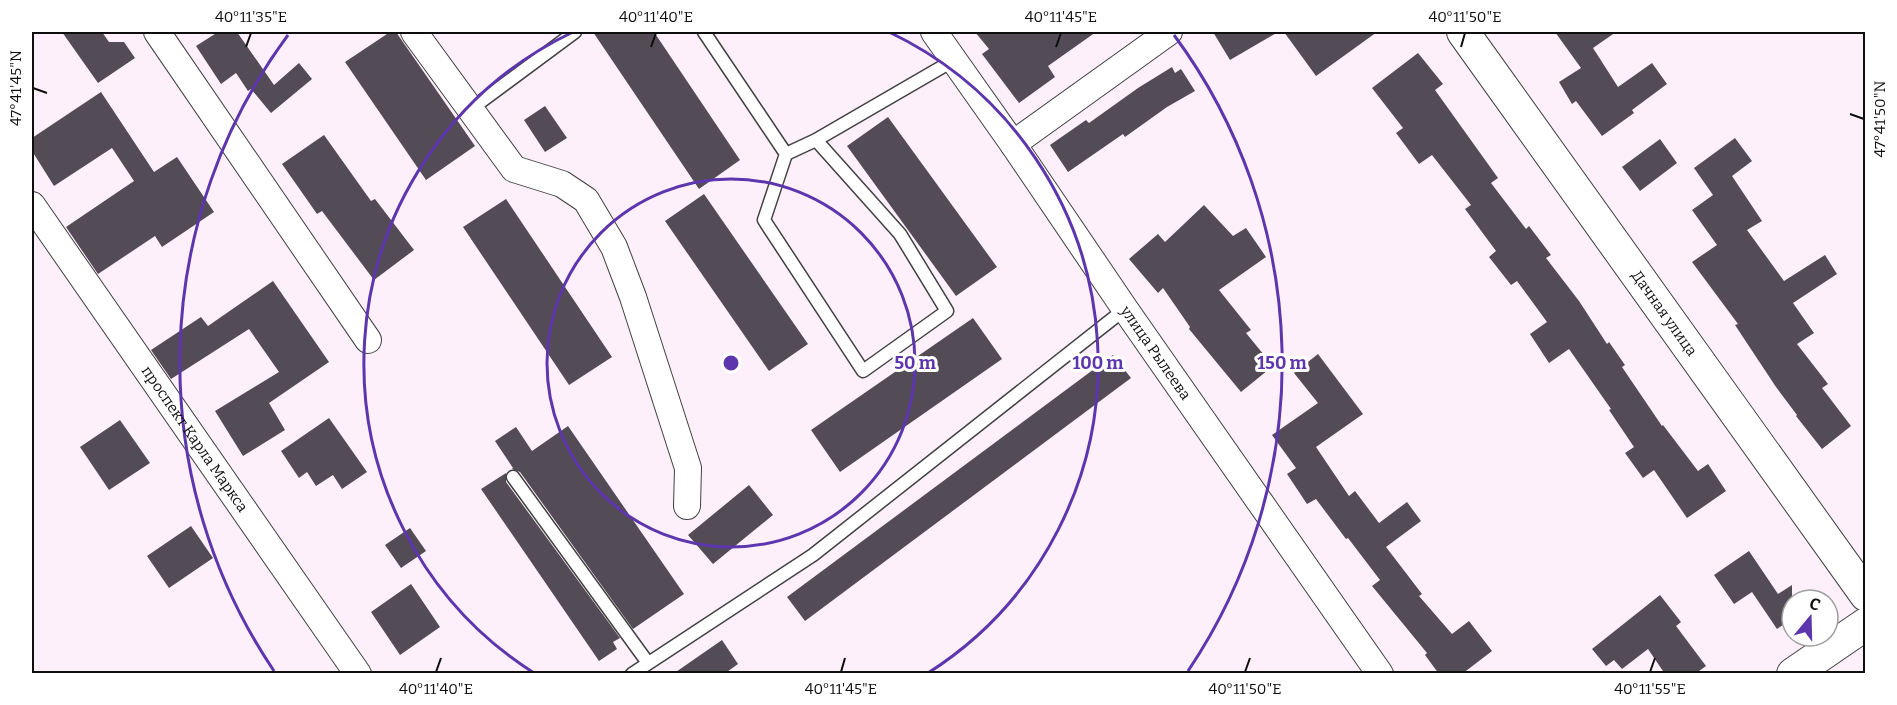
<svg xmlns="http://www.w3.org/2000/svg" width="1897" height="705" viewBox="0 0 1897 705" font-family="Bitter,serif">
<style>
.building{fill:#534b55}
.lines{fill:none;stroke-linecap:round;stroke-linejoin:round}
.service-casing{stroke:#414141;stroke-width:15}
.minor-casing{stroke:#414141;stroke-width:28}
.tertiary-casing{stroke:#414141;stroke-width:34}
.service{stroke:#fff;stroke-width:12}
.minor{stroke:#fff;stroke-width:26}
.tertiary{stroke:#fff;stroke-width:32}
.ticks{fill:none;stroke:#0e0e0e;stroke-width:2}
.ring{fill:none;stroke:#5d36ad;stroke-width:3}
.labels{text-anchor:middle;stroke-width:6;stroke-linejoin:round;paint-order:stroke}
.street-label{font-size:15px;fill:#0e0e0e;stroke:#fff}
.centre{fill:#5d36ad;stroke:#fff;stroke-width:3}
.ring-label{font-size:18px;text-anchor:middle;font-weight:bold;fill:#5d36ad;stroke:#fff;stroke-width:6;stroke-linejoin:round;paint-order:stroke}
.neatline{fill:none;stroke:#0e0e0e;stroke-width:2}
.ticks-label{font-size:15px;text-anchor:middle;fill:#0e0e0e}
</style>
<rect width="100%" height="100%" fill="#fdf0fb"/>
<path class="building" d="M 62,32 L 102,32 L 109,42 L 124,42 L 135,58 L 98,83 Z
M 218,32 L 237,32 L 274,85 L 299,63 L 312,79 L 271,113 L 251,89 L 248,91 L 236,73 L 221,84 L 196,46 Z
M 390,32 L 396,32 L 475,146 L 426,180 L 345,62 Z
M 593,32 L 654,32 L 740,160 L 699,189 Z
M 975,32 L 1096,32 L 1048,66 L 1055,77 L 1019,103 L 982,54 L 989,49 Z
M 1213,32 L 1278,32 L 1230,60 Z
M 1284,32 L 1377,32 L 1316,76 Z
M 1555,32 L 1616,32 L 1593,48 L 1618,87 L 1652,63 L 1667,84 L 1632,110 L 1634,113 L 1602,136 L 1576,101 L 1572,104 L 1559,82 L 1581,68 Z
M 1418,53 L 1443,84 L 1435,90 L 1498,178 L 1491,183 L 1526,229 L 1529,226 L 1551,255 L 1546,258 L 1579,301 L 1607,344 L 1609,342 L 1625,365 L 1622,367 L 1662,426 L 1663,425 L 1698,471 L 1708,464 L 1726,491 L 1687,518 L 1654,470 L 1643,478 L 1625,453 L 1634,447 L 1609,410 L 1611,409 L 1569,349 L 1549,363 L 1530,334 L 1547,322 L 1517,281 L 1511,285 L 1489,257 L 1496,251 L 1465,209 L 1471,205 L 1432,155 L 1419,164 L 1396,133 L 1403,128 L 1372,88 Z
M 1172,67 L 1175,73 L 1181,69 L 1195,91 L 1167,107 L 1125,137 L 1123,134 L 1068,172 L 1050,145 L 1086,120 L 1089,123 L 1138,88 Z
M 101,92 L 154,172 L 177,157 L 214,212 L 162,247 L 155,236 L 98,274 L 66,227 L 134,181 L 112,148 L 54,186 L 32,151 L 32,138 Z
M 545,106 L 567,138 L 545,152 L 524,120 Z
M 888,117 L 997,267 L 956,296 L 847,146 Z
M 324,135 L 371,201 L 375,199 L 414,250 L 374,280 L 322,211 L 317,214 L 282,164 Z
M 1735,138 L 1752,161 L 1732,176 L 1762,221 L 1747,230 L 1784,281 L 1825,255 L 1837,274 L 1793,303 L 1814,333 L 1797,344 L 1828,384 L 1822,388 L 1851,426 L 1822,449 L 1796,416 L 1797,415 L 1776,387 L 1735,325 L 1738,324 L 1692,262 L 1717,245 L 1692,210 L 1713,195 L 1694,168 Z
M 1660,139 L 1677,163 L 1640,191 L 1622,167 Z
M 704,194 L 808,344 L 769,371 L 665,221 Z
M 506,199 L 612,357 L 569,385 L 463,227 Z
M 1204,205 L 1233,236 L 1246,228 L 1266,257 L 1219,290 L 1251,330 L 1246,333 L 1273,366 L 1241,392 L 1189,329 L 1190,327 L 1163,288 L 1158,293 L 1129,259 L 1158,234 L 1165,242 Z
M 273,281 L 329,362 L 269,403 L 285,430 L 243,456 L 215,411 L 279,372 L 249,329 L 171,379 L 151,350 L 201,317 L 208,326 Z
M 973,318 L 1002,359 L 840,472 L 811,430 Z
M 1318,354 L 1363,414 L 1316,447 L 1349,496 L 1355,491 L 1379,523 L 1407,502 L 1421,521 L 1386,547 L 1422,594 L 1419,596 L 1452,634 L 1469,621 L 1492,651 L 1462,674 L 1439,674 L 1425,655 L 1427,653 L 1372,586 L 1380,580 L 1348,538 L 1346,539 L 1316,499 L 1307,504 L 1287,474 L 1296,468 L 1272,435 L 1318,403 L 1294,373 Z
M 1113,355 L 1131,378 L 805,621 L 787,597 Z
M 329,418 L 367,472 L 342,489 L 333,475 L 316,486 L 307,472 L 299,478 L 281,451 Z
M 120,420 L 150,463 L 109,490 L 80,447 Z
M 568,426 L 684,594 L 633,629 L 520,472 L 512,469 L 513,468 L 495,441 L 516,427 L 532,451 Z
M 506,473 L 506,482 L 620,638 L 613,642 L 617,649 L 599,661 L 481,489 Z
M 749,485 L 773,515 L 713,564 L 688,535 Z
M 191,526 L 213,558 L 169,588 L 147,556 Z
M 410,528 L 426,551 L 401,568 L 385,545 Z
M 1749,551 L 1778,594 L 1792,585 L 1792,619 L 1777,629 L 1752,592 L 1734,604 L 1714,575 Z
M 411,584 L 440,627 L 400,655 L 371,612 Z
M 1660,595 L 1681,622 L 1676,626 L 1706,666 L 1695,674 L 1665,674 L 1648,649 L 1622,669 L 1614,660 L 1606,666 L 1592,649 Z
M 722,640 L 738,664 L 724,674 L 673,674 Z"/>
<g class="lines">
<defs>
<path id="service" d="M 704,32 L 786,154
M 471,109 L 575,32
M 816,140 L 900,234 L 947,311 L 863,371 L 764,220 L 786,154 Z
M 816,140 L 954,60
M 513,477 L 648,663
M 632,674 L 813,555 L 1125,309"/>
<g id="minor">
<path d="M 157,32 L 368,340"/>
<path d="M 414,32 L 514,169 L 562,184 L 586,200 L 614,247 L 633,297 L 688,468 L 687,506"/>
<path id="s1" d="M 934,32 L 1013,144 L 1125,309 L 1380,674"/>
<path d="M 1013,144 L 1169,32"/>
<path id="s2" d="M 32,205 L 358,674"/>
</g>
<g id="tertiary">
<path id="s3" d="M 1463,32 L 1866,595"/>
<path d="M 1793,674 L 1866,624"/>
</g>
</defs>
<use href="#service" class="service-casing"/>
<use href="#minor" class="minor-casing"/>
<use href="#tertiary" class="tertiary-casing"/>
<use href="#service" class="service"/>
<use href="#minor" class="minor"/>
<use href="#tertiary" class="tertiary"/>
</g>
<path class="ticks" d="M 246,47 L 251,33M 651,47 L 656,33M 1056,47 L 1061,33M 1461,47 L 1465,33M 33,88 L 47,93M 1850,114 L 1864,119M 436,672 L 441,658M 841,672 L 845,658M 1245,672 L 1250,658M 1650,672 L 1655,658"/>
<g class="ring">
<circle cx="731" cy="363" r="184"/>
<path d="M534 673A367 367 0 0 1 573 32M889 32A367 367 0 0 1 928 673"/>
<path d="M274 671A551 551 0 0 1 288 35M1174 35A551 551 0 0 1 1188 671"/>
</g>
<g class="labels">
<g class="street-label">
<text dy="5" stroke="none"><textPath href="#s3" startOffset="346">Дачная улица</textPath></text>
<text dy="5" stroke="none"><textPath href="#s1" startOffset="390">улица Рылеева</textPath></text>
<text dy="5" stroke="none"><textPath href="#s2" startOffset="285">проспект Карла Маркса</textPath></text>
</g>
</g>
<circle cx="731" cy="363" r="9" class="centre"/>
<g class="ring-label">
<text x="915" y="369">50 m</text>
<text x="1098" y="369">100 m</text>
<text x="1282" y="369">150 m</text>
</g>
<rect width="1897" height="705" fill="none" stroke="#ffffff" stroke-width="66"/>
<g transform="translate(1810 618) rotate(19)"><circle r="28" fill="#ffffff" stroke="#9f9f9f" stroke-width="1.5"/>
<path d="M0-4.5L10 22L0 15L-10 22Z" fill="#5d36ad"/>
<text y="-9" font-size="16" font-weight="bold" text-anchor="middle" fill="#0e0e0e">С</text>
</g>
<rect x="33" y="33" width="1831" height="639" class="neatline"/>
<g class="ticks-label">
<text x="251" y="22">40°11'35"E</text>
<text x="656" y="22">40°11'40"E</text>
<text x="1061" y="22">40°11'45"E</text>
<text x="1465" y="22">40°11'50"E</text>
<text transform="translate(16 88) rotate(-90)" y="5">47°41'45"N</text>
<text transform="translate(1880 119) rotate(-90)" y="5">47°41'50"N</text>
<text x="436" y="694">40°11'40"E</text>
<text x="841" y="694">40°11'45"E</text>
<text x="1245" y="694">40°11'50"E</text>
<text x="1650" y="694">40°11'55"E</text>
</g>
</svg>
